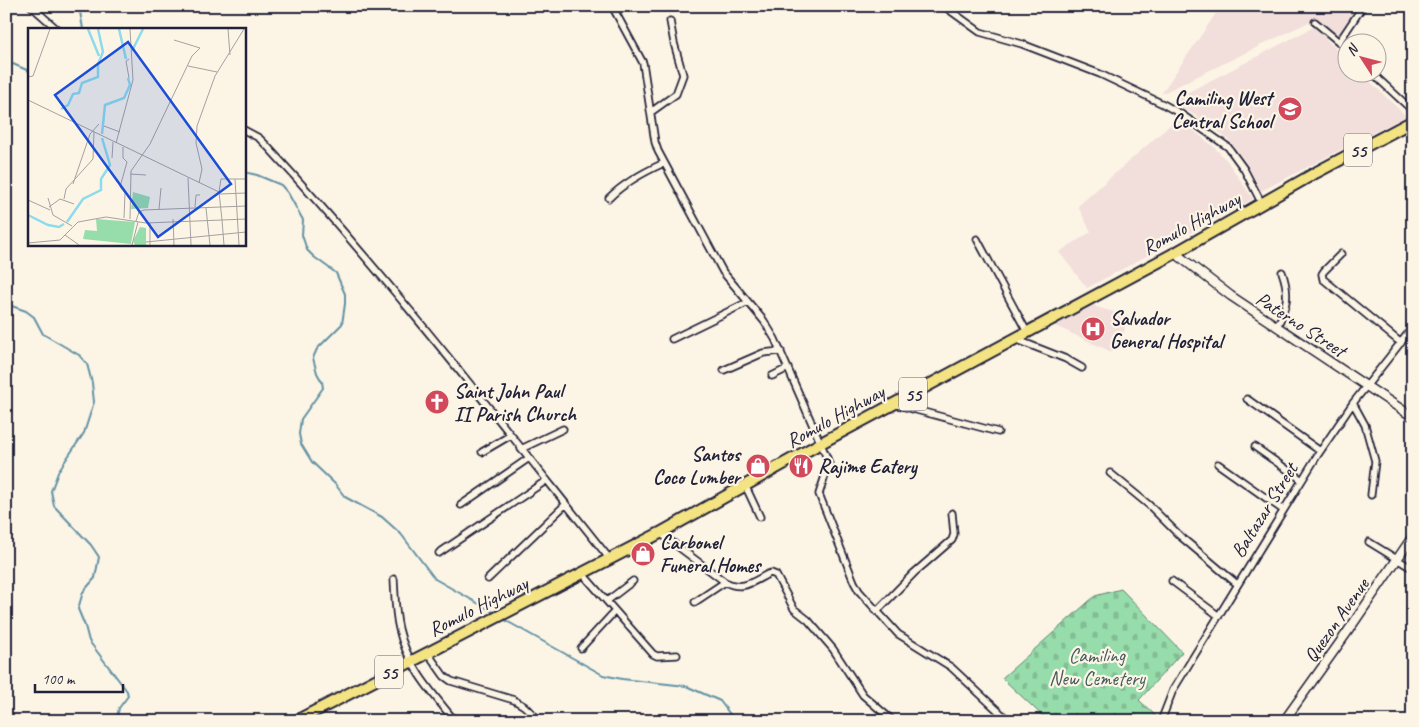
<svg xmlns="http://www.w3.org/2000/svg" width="1419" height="727" viewBox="0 0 1419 727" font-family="Caveat,sans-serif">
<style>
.built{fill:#f2dedb}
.cemetery{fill:url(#cemetery-stones);stroke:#5c8073}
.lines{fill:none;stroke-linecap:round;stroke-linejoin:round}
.stream{stroke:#6291a5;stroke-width:2}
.minor-casing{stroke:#22223b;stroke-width:9}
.tertiary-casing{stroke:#22223b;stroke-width:11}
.trunk-casing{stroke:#22223b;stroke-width:14}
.minor{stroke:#fcf5e5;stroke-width:5.5}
.tertiary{stroke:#fcf5e5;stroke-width:8}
.trunk{stroke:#f4e382;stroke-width:10}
.labels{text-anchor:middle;stroke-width:4.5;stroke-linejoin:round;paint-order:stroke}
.shield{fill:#fcf5e5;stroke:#63616e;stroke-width:1}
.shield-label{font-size:19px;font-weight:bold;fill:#22223b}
.poi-label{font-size:20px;font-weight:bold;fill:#22223b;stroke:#fcf5e5;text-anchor:start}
.street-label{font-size:20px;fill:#22223b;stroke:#fcf5e5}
.park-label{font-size:20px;fill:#455a5d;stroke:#fcf5e5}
.inset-river{fill:none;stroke:#8ddbec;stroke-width:2.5}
.inset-road{fill:none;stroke:#a5a1a1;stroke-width:1}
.view{fill:#1d4ed8;fill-opacity:0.15;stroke:#1d4ed8;stroke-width:2.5}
.inset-edge{fill:none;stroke:#22223b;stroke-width:2.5}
</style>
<defs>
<pattern id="cemetery-stones" width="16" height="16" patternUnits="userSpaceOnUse" patternTransform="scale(1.25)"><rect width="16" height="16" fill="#97ddab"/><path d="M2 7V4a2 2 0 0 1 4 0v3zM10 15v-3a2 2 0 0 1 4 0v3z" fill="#82bd94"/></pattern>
</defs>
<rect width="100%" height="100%" fill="#fcf5e5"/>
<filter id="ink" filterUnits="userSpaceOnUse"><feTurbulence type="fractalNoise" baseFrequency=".02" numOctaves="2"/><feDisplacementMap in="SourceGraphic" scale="10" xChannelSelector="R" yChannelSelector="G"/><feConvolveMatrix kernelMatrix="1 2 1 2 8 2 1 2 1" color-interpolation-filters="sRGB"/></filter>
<g filter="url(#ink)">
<path class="built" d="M 1221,6 L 1358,6 L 1336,41 L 1311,21 L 1161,94 Z
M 1314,27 L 1346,59 L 1346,72 L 1361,73 L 1406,116 L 1261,191 L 1248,165 L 1231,142 L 1209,124 L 1171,101 Z
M 1178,118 L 1214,147 L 1228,162 L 1253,199 L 1087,288 L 1059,252 L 1091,232 L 1078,206 Z
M 1092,301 L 1096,307 L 1128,316 L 1123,336 L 1112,352 L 1051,324 Z"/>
<path class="cemetery" d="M 1121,589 L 1182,652 L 1139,700 L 1159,719 L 1157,721 L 1048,721 L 1002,678 L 1095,596 Z"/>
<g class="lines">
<path class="stream" d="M 79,6 L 83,29
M 6,61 L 29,71
M 244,154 L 244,155
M 244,172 L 257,175 L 281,185 L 288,193 L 303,220 L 302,235 L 307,250 L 314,257 L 336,273 L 345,294 L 345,304 L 342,324 L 317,349 L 313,358 L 317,373 L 322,382 L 323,388 L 301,419 L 299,434 L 301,444 L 312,462 L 335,484 L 345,497 L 382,517 L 401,534 L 435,579 L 495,613
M 6,304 L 26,311 L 34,317 L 43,334 L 79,355 L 87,364 L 92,383 L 94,402 L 84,433 L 59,470 L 51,491 L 54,506 L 91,545 L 99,557 L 95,578 L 83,592 L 78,609 L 85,626 L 89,641 L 127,691 L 128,696 L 119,708 L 116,721
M 503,619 L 603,675 L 622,679 L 686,686 L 720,701 L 735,721"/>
<defs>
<path id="minor" d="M 31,6 L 57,29
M 612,6 L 643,63 L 655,142 L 658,151 L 723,272 L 764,321 L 775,339 L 827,458 L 829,464 L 819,494 L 854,582 L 859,591 L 898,634 L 951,667 L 1009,721
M 944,6 L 980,32 L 1022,44 L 1100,74 L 1163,104 L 1181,114 L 1228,147 L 1244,169 L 1262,204
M 614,10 L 623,6
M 1315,22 L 1339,42
M 1346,49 L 1339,42 L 1363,6
M 1371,72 L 1413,111
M 651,112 L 676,94 L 683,75 L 674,43 L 670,21
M 244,130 L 259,138 L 267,146 C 388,277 497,418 609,558
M 609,198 C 624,183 644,172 664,163
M 977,239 L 1027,332
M 1341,254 L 1324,271 L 1322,274 L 1323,279 L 1401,343
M 1277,327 C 1287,306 1290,294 1282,272
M 672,339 L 748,302
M 1015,339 L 1066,359 L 1082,368
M 724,370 L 763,353 L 781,351
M 772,376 L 788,368
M 1247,399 L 1320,451
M 1353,403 L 1365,425 L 1375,461 L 1371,495
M 894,404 L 998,432
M 1255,447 L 1302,480
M 521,449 L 563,429
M 482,452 L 511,435
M 1218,464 L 1283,510
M 1110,473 L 1149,505 L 1180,536 L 1237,584
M 745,485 L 760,517
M 461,505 L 529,458
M 660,533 L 725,582 C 743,591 752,582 768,574 L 771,573 L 776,575 L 794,609 L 808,620 L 833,649 L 863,695 L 893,721
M 1369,542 L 1413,569
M 439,553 L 547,480
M 582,573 L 653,654 L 657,656 L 677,655
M 394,579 C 395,595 395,613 399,629 C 407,665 432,693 455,721
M 488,579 L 566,504
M 1172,581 L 1219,616
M 607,601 L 633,581
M 695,602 L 725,582
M 877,611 L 914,573 L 952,540 L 954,534 L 952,513
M 581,648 L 615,611
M 427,652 L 444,676 L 451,681 L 514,700 L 524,706 L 540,721
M 1161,721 L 1173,690 L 1317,456 L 1353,403 L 1413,327"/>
<path id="tertiary" d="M 1175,253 L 1231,296 L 1413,417
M 1284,721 L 1346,634 L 1413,536"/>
<path id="trunk" d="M 296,721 L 660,533 L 821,443 L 1175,253 L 1317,172 L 1413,121"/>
</defs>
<use href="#minor" class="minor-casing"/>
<use href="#tertiary" class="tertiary-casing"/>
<use href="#trunk" class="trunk-casing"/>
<use href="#minor" class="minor"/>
<use href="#tertiary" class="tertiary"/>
<use href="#trunk" class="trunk"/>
</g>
</g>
<defs>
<symbol id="school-disc" viewBox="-11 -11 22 22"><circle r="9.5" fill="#d1495b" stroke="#fcf5e5"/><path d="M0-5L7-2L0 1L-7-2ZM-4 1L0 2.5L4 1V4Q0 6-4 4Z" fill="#fff"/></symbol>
<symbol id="hospital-disc" viewBox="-11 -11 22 22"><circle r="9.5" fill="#d1495b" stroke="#fcf5e5"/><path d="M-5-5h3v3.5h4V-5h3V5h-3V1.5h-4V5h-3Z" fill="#fff"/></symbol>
<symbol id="church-disc" viewBox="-11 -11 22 22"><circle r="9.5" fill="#d1495b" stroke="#fcf5e5"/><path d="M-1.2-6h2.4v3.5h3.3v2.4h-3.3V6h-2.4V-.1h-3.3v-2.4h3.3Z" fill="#fff"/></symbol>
<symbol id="shop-disc" viewBox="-11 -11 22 22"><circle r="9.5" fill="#d1495b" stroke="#fcf5e5"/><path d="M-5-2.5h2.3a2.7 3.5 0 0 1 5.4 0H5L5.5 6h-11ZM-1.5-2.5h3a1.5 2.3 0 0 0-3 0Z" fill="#fff"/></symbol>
<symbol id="restaurant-disc" viewBox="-11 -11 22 22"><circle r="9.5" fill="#d1495b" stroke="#fcf5e5"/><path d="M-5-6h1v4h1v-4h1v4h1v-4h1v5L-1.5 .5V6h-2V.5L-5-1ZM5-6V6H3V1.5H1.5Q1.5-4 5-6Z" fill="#fff"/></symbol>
</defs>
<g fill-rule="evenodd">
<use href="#school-disc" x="1276" y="95" width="28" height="28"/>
<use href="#hospital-disc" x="1079" y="315" width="28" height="28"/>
<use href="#church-disc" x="423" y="388" width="28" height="28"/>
<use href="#shop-disc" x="744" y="452" width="28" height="28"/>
<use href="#restaurant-disc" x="787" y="452" width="28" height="28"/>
<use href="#shop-disc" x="629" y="540" width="28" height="28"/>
</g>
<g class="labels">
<g class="shield">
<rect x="1344" y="133.5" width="28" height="33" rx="4"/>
<rect x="899" y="377.5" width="28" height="33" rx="4"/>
<rect x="375" y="655.5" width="28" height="33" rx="4"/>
</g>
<g class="shield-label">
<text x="1358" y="157">55</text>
<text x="913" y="401">55</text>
<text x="389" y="679">55</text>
</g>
<g class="poi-label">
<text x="1272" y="105" text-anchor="end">Camiling West<tspan x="1272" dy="23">Central School</tspan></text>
<text x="1110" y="325">Salvador<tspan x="1110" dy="23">General Hospital</tspan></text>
<text x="454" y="398">Saint John Paul<tspan x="454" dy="23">II Parish Church</tspan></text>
<text x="740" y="461" text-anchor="end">Santos<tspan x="740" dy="23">Coco Lumber</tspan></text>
<text x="818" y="473">Rajime Eatery</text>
<text x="660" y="549">Carbonel<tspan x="660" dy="23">Funeral Homes</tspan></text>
</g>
<g class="street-label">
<text transform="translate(1191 223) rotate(-29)" y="7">Romulo Highway</text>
<text transform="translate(1301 324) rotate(33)" y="7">Paterno Street</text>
<text transform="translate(835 416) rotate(-29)" y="7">Romulo Highway</text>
<text transform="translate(1264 510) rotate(-58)" y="7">Baltazar Street</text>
<text transform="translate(478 606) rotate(-27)" y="7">Romulo Highway</text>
<text transform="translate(1336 620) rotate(-55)" y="7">Quezon Avenue</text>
</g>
<g class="park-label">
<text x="1097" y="662">Camiling<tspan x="1097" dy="23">New Cemetery</tspan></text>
</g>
</g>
<g transform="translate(28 28)">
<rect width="218" height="218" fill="#fcf5e5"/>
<path d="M 105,164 L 122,169 L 120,180 L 103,181 ZM 68,191 L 107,194 L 103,216 L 55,211 L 57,202 L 69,203 ZM 112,199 L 118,200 L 118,217 L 107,217 L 105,213 Z" fill="#97ddab"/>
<path class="inset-river" d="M 60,1 L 71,28M 91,1 L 98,31M 104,23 L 115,1M 33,81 L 40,77 L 45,66 L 51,65 L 54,55 L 70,49 L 70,36 L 75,24 L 70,1M 74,106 L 77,77 L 96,70 L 102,57 L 100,50M 0,187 L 20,197 L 31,199 L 36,196M 39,194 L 55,171 L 73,162 L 73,151 L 82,137 L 74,110"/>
<path class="inset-road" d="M 200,1 L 202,27M 101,31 L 98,33 L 101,50M 160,38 L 189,44M 0,49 L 5,48 L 22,1M 0,72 L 191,164 L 194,192M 76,98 L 92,104M 88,115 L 105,52 L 102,1M 95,119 L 95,130 L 99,134 L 92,159 L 97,165 L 96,190M 84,130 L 85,114M 102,146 L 118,147M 160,150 L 163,217M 207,151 L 211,217M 171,155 L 174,141 L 168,115 L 169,98 L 187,48 L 216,1M 45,156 L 62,106 L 71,96M 191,164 L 193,151 L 218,151M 192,166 L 218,165M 20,170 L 25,187 L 44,198M 36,171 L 38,161 L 65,131 L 66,104M 0,172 L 22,182M 21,179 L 32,171 L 46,176M 167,179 L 168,167 L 172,167M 178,180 L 182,217M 131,181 L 133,160M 102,191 L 103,143 L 122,116 L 164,28 L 172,20 L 146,12M 145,191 L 146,217M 194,192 L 218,191M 108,193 L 111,184 L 116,182 L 218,178M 122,195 L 122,217M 37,207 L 51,217M 118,214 L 218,204M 0,215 L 32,212 L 50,194 L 78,189 L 118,195 L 194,192 L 196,217M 104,217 L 110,194"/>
<path class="view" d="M 100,14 L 203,156 L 130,209 L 27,67 Z"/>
<rect width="218" height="218" class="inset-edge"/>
</g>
<rect width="1419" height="727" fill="none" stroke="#fcf5e5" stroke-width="25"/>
<rect x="12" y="12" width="1394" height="702" fill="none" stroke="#22223b" stroke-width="2" filter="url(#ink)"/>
<g transform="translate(1362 58) rotate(306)"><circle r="24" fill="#fcf5e5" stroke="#a5a1a1"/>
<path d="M0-4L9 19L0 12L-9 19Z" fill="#d1495b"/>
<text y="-8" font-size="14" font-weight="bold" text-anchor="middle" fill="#22223b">N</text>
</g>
<path d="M35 684v8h88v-8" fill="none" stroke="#22223b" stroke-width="2.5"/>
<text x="42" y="684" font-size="15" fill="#22223b" stroke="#fcf5e5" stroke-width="4" paint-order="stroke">100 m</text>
</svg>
